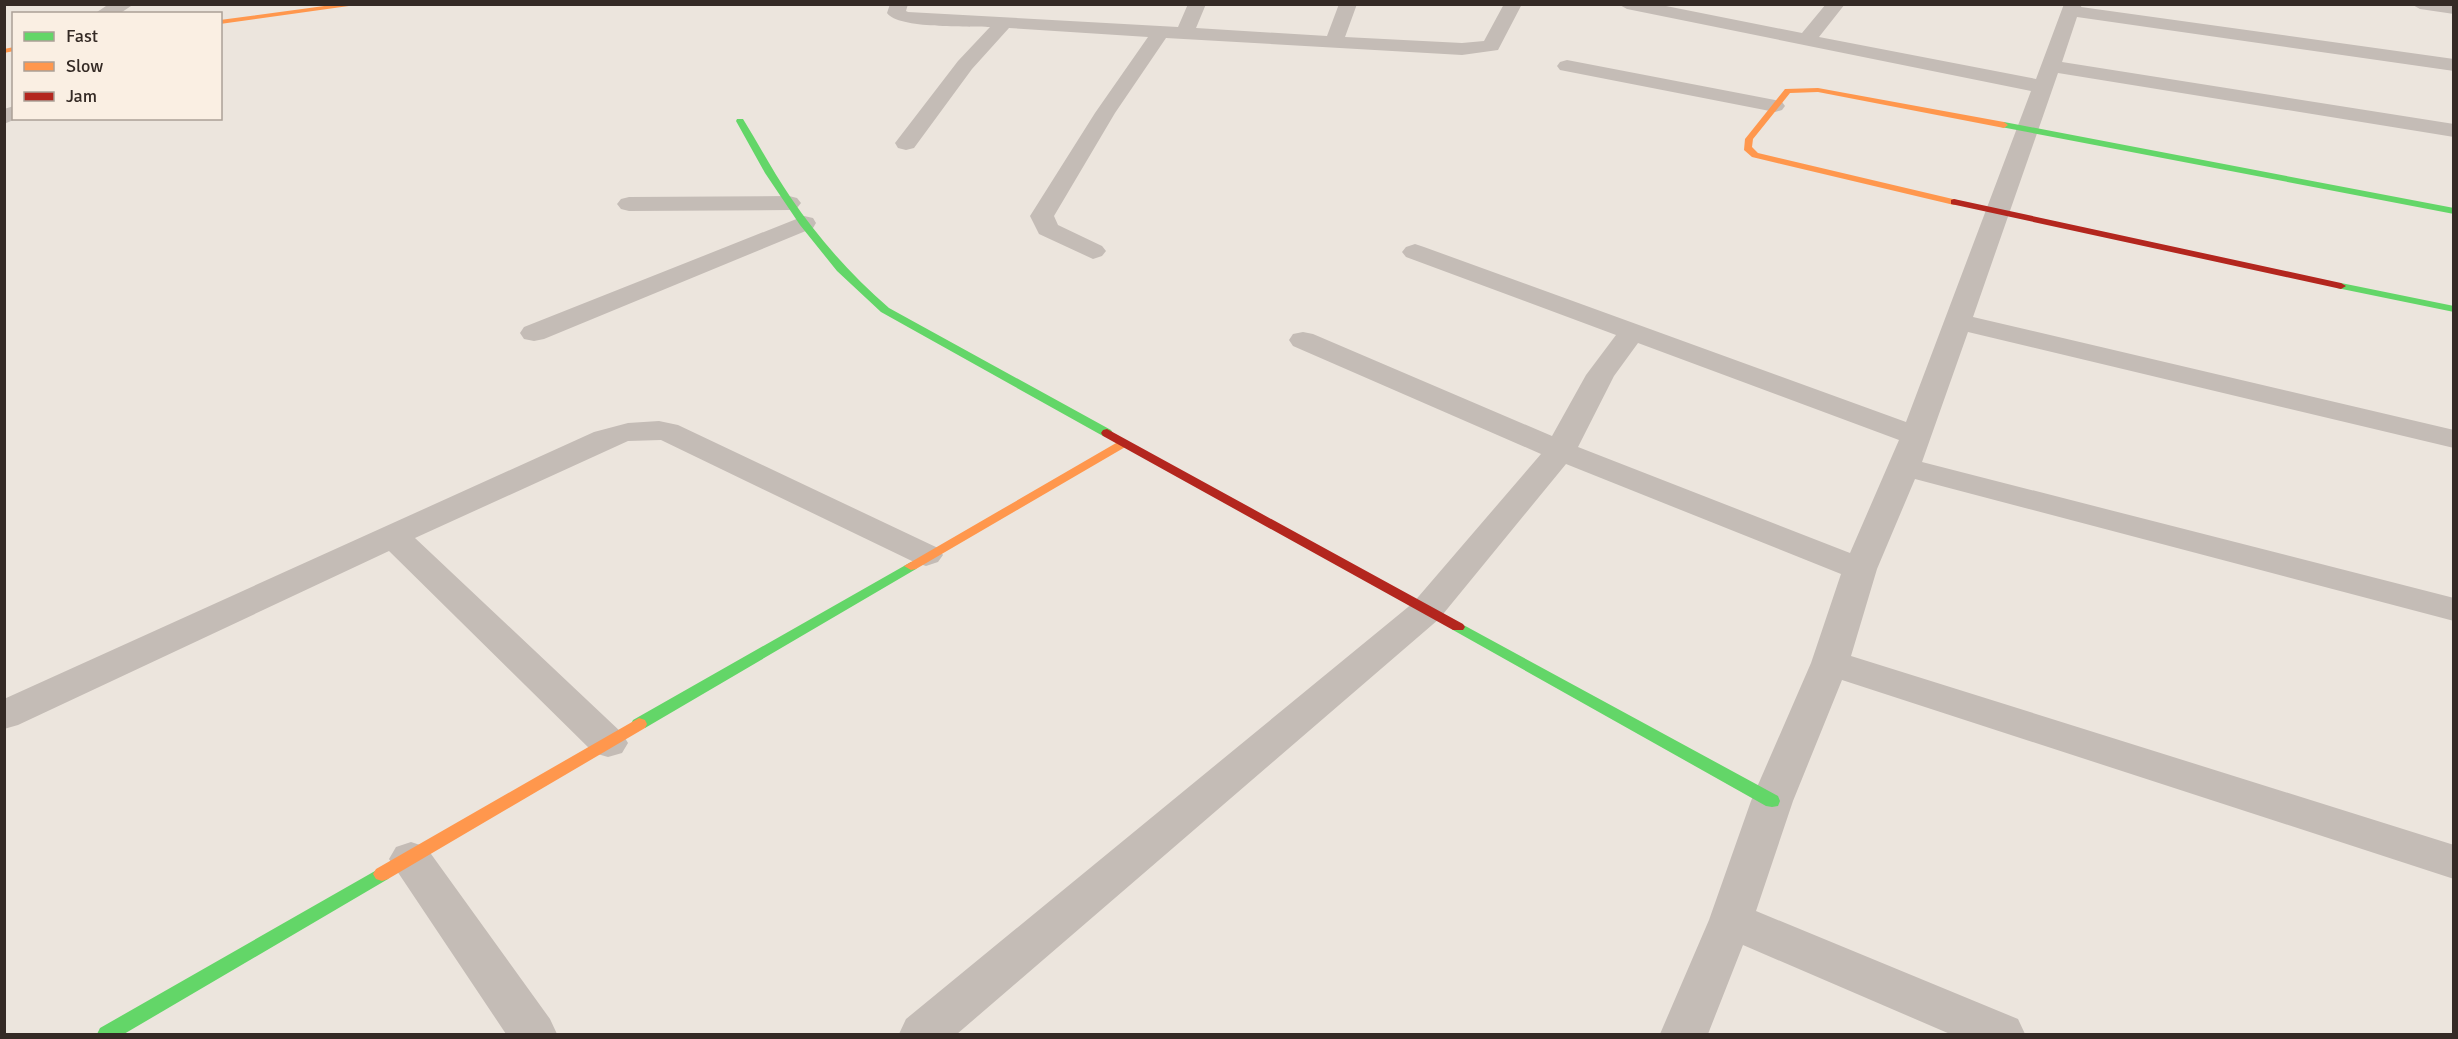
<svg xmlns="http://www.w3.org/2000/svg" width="2458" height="1039" viewBox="0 0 2458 1039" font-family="Signika,sans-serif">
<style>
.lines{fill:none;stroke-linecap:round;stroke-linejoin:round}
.street{fill:#c4bcb6;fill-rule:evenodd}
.fast{fill:#63d668;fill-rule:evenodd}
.slow{fill:#ff974d;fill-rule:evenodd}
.jam{fill:#b3261e;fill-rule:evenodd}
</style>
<rect width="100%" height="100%" fill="#ece5dd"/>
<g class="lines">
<path class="street" d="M 109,4 L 134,4 L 119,14 L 94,14 Z
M 890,4 L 908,4 L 906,11 L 908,12 L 1178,27 L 1188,4 L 1206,4 L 1196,28 L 1327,36 L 1339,4 L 1357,4 L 1345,37 L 1462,43 L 1484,41 L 1504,4 L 1522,4 L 1498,50 L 1462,55 L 1166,38 L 1115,113 L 1054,216 L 1058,225 L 1102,246 L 1106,251 L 1102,256 L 1093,259 L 1039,234 L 1030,216 L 1095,113 L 1148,37 L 1009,28 L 972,69 L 914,148 L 906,150 L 898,148 L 895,143 L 958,61 L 990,27 C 969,26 898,29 887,13 Z
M 1618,4 L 1656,4 L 1802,33 L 1826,4 L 1845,4 L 1819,37 L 2036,79 L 2064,4 L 2082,4 L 2081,7 L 2454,59 L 2454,71 L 2077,17 L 2062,62 L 2454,124 L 2454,137 L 2058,73 L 1973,317 L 2454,430 L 2454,448 L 1968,332 L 1922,462 L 2454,598 L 2454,621 L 1915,479 L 1877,569 L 1851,656 L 2454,845 L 2454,879 L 1842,680 L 1793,801 L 1756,911 L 2018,1019 L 2025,1034 L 1950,1034 L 1743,945 L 1708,1034 L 1660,1034 L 1709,920 L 1751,801 L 1811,663 L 1841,574 L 1566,464 L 1439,619 L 957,1034 L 899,1034 L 906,1019 L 1413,603 L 1541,454 L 1293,346 L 1289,340 L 1293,334 L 1303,332 L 1313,334 L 1552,436 L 1586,375 L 1616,335 L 1406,257 L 1402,252 L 1406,247 L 1415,244 L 1424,247 L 1906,422 L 2031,91 L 1627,9 ZM 1638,343 L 1899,440 L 1850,553 L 1578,447 L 1614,376 Z
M 2411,4 L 2454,4 L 2454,14 L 2420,9 Z
M 1567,60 L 1775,100 L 1782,102 L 1785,106 L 1782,110 L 1775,112 L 1560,70 L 1557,66 L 1560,62 Z
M 14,106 L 14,118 L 18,118 L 4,124 L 4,109 Z
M 789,196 L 797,198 L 801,203 L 797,208 L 789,210 L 629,211 L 621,209 L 617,204 L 621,199 L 629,197 Z
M 804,216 L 813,218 L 816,223 L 813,228 L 544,339 L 534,341 L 524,339 L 520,333 L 524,327 Z
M 659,421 L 678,425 L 938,548 L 943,555 L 938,562 L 926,566 L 914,562 L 661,440 L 628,441 L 415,538 L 622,733 L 628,743 L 622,753 L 608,757 L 594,753 L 389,551 L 18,725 L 4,729 L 4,699 L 594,432 L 628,423 Z
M 411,842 L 426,847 L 550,1019 L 557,1034 L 506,1034 L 389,859 L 396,847 Z"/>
<path class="fast" d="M 737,119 L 743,119 C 759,145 774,173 791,198 C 819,239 851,275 889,308 L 1111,430 L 1113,433 L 1111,436 L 1103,436 L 881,312 L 837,271 L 800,225 L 765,173 L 736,121 Z
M 2004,122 L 2454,208 L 2454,214 L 2001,127 L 2000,125 Z
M 2341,283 L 2454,306 L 2454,312 L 2337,288 L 2336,286 Z
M 911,562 L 918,566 L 916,569 L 645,728 L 633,728 L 631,724 L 633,720 Z
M 1458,622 L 1778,796 L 1780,801 L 1778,806 L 1772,807 L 1766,806 L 1453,630 L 1451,627 L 1453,624 Z
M 382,867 L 388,869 L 391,874 L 388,879 L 124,1034 L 97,1034 L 100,1028 Z"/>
<path class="slow" d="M 339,4 L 363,4 L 220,24 L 220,20 Z
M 14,47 L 14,51 L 4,53 L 4,49 Z
M 1818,88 L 2004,122 L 2008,125 L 2004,128 L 1818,92 L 1790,93 L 1753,139 L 1752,147 L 1758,153 L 1957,200 L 1957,204 L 1954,205 L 1752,157 L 1744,150 L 1745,139 L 1785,89 Z
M 1123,439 L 1129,443 L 1127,446 L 916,569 L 911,570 L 904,566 Z
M 639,718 L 645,720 L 647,724 L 645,728 L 388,879 L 382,881 L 376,879 L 373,874 L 376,869 Z"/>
<path class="jam" d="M 1954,199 L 2341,283 L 2346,286 L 2341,289 L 1951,204 L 1951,200 Z
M 1107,429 L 1463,624 L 1465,627 L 1463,630 L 1453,630 L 1103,436 L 1101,433 L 1103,430 Z"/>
</g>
<rect width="2458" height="1039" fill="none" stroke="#342a25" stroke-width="12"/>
<rect x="12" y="12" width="210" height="108" fill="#faefe3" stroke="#aba097" stroke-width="1.5"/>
<rect x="24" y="32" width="30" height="9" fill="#63d668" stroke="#aba097" stroke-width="1.5"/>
<text x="66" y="42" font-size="18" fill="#342a25">Fast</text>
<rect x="24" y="62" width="30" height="9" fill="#ff974d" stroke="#aba097" stroke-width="1.5"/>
<text x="66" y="72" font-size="18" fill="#342a25">Slow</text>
<rect x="24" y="92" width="30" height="9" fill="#b3261e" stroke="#aba097" stroke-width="1.5"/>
<text x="66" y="102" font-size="18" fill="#342a25">Jam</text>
</svg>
